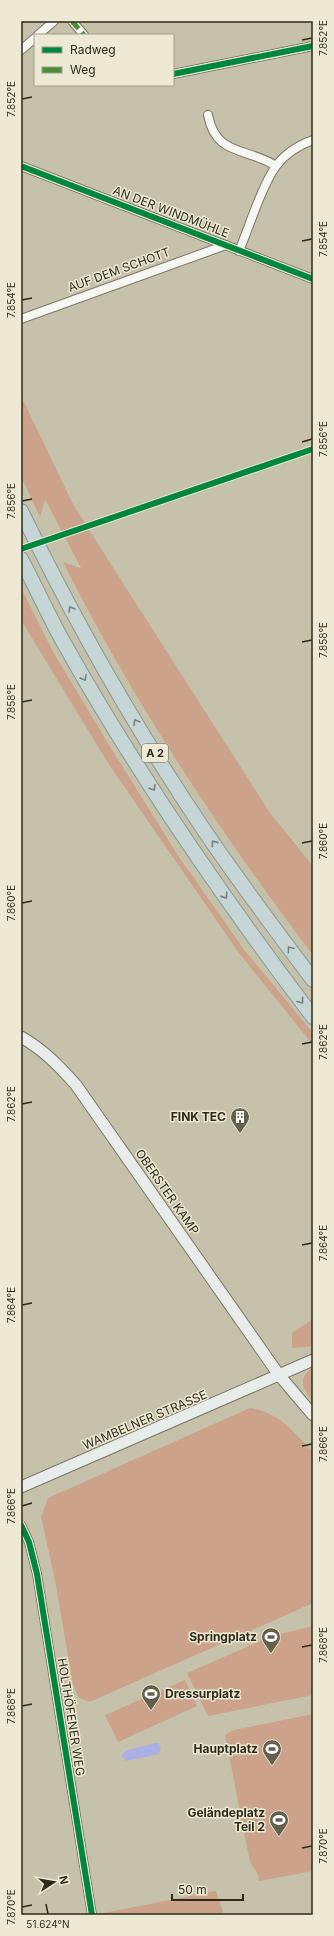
<svg xmlns="http://www.w3.org/2000/svg" width="334" height="1936" viewBox="0 0 334 1936" font-family="Inter,sans-serif">
<style>
.green{fill:#cca28a}
.water{fill:#aaafe5}
.lines{fill:none;stroke-linecap:round;stroke-linejoin:round}
.street-casing{stroke:#7b7765;stroke-width:10}
.secondary-casing{stroke:#7b7765;stroke-width:13}
.highway-casing{stroke:#889891;stroke-width:16}
.street{stroke:#f6f6f2;stroke-width:8}
.secondary{stroke:#e8ecea;stroke-width:11}
.highway{stroke:#c6d6d7;stroke-width:14}
.quiet{stroke:#4b8e39;stroke-width:5;stroke-dasharray:10 5;stroke-linecap:butt}
.cycleway-casing{stroke:#ede9d4;stroke-width:8}
.cycleway{stroke:#00873e;stroke-width:6}
.oneway{stroke:#7a8078}
.ticks{fill:none;stroke:#2d2a19;stroke-width:1.5}
.labels{text-anchor:middle;stroke-width:3;stroke-linejoin:round;paint-order:stroke}
.shield{fill:#ede9d4;stroke:#676351;stroke-width:1}
.shield-label{font-size:11px;font-weight:bold;fill:#2d2a19}
.street-label{font-size:12px;fill:#2d2a19;stroke:#ede9d4}
.poi-label{font-size:12px;font-weight:bold;fill:#2d2a19;stroke:#ede9d4;text-anchor:end}
.neatline{fill:none;stroke:#2d2a19;stroke-width:1.5}
.ticks-label{font-size:10px;text-anchor:middle;fill:#2d2a19}
</style>
<rect width="100%" height="100%" fill="#c5c1aa"/>
<path class="green" d="M 21,396 L 73,504 L 98,544 L 270,813 L 313,866 L 313,955 C 219,831 133,701 63,562 L 81,568 L 45,499 L 40,517 L 21,476 Z
M 21,588 L 52,650 L 109,745 L 177,854 L 245,951 L 313,1033 L 313,1045 L 239,953 L 108,763 L 21,620 Z
M 313,1319 L 313,1346 L 292,1348 L 292,1333 Z
M 313,1368 L 313,1402 C 304,1390 296,1378 313,1368 Z
M 250,1408 C 281,1413 292,1431 313,1452 L 313,1603 L 94,1700 L 89,1702 L 78,1697 L 73,1684 L 54,1575 L 41,1517 L 48,1498 Z
M 313,1626 L 313,1695 L 208,1716 L 187,1673 L 272,1636 Z
M 185,1680 L 197,1706 L 118,1742 L 105,1715 Z
M 313,1714 L 313,1871 L 259,1881 L 258,1874 L 250,1862 L 225,1735 L 234,1730 Z
M 216,1891 L 224,1915 L 104,1915 L 104,1913 Z"/>
<path class="water" d="M 155,1743 L 158,1743 L 161,1749 L 159,1754 L 126,1761 L 122,1757 L 123,1753 C 133,1747 144,1747 155,1743 Z"/>
<g class="lines">
<defs>
<path id="street" d="M 72,21 L 84,35
M 38,35 L 54,21
M 21,50 L 35,38
M 173,74 L 313,46
M 208,115 C 216,157 247,147 276,166
M 21,166 L 313,279
M 239,251 C 250,225 261,188 276,166 C 285,154 299,145 313,140
M 21,319 L 226,245
M 21,1525 L 29,1542 L 37,1574 L 92,1915"/>
<path id="secondary" d="M 21,1037 C 44,1050 59,1066 76,1085 L 279,1375 L 313,1415
M 21,1487 L 313,1360"/>
<path id="highway" d="M 21,511 C 75,622 137,731 206,833 C 240,883 277,932 313,980
M 21,559 C 36,587 49,617 65,645 C 138,775 223,898 313,1017"/>
</defs>
<use href="#street" class="street-casing"/>
<use href="#secondary" class="secondary-casing"/>
<use href="#highway" class="highway-casing"/>
<use href="#street" class="street"/>
<use href="#secondary" class="secondary"/>
<use href="#highway" class="highway"/>
<path class="quiet" d="M 72,21 L 84,35"/>
<defs>
<path id="cycleway" d="M 173,74 L 313,46
M 21,166 L 313,279
M 21,549 L 313,449
M 21,1525 L 29,1542 L 37,1574 L 92,1915"/>
</defs>
<use href="#cycleway" class="cycleway-casing"/>
<use href="#cycleway" class="cycleway"/>
</g>
<defs><path id="oneway-chevron" d="M-2-3.5L2.5 0L-2 3.5" fill="none" stroke-width="1.6" stroke-linecap="round" stroke-linejoin="round"/></defs>
<g class="oneway">
<use href="#oneway-chevron" transform="translate(71 609) rotate(-120)"/>
<use href="#oneway-chevron" transform="translate(84 678) rotate(59)"/>
<use href="#oneway-chevron" transform="translate(136 722) rotate(-121)"/>
<use href="#oneway-chevron" transform="translate(153 788) rotate(58)"/>
<use href="#oneway-chevron" transform="translate(214 843) rotate(-125)"/>
<use href="#oneway-chevron" transform="translate(225 896) rotate(55)"/>
<use href="#oneway-chevron" transform="translate(290 949) rotate(-127)"/>
<use href="#oneway-chevron" transform="translate(301 1001) rotate(53)"/>
</g>
<path class="ticks" d="M 302,40 L 312,38M 22,99 L 32,97M 302,241 L 312,239M 22,300 L 32,298M 302,442 L 312,439M 22,501 L 32,499M 302,642 L 312,640M 22,702 L 32,700M 302,843 L 312,841M 22,903 L 32,901M 302,1044 L 312,1042M 22,1104 L 32,1102M 302,1245 L 312,1243M 22,1305 L 32,1303M 302,1446 L 312,1444M 22,1506 L 32,1503M 302,1647 L 312,1645M 22,1706 L 32,1704M 302,1848 L 312,1846M 46,1904 L 48,1914M 22,1907 L 32,1905"/>
<defs>
<symbol id="building-pin" viewBox="-11 -11 22 30"><path d="M0 17L-7.5 6A9.5 9.5 0 1 1 7.5 6Z" fill="#625f4c" stroke="#ede9d4"/><path d="M-4-6H4V6H1V3H-1V6H-4ZM-2.5-4.3h1.7v1.8h-1.7ZM.8-4.3h1.7v1.8H.8ZM-2.5-1h1.7V.8h-1.7ZM.8-1h1.7V.8H.8Z" fill="#fff"/></symbol>
<symbol id="stadium-pin" viewBox="-11 -11 22 30"><path d="M0 17L-7.5 6A9.5 9.5 0 1 1 7.5 6Z" fill="#625f4c" stroke="#ede9d4"/><path d="M0-5a6.5 5 0 1 0 0 10a6.5 5 0 1 0 0-10ZM-3.5-1.8h7v3.6h-7Z" fill="#fff"/></symbol>
</defs>
<g fill-rule="evenodd">
<use href="#building-pin" x="229" y="1106" width="22" height="30"/>
<use href="#stadium-pin" x="260" y="1626" width="22" height="30"/>
<use href="#stadium-pin" x="140" y="1683" width="22" height="30"/>
<use href="#stadium-pin" x="261" y="1738" width="22" height="30"/>
<use href="#stadium-pin" x="268" y="1809" width="22" height="30"/>
</g>
<g class="labels">
<rect class="shield" x="142" y="744" width="26" height="18" rx="3"/>
<g class="shield-label">
<text x="155" y="757">A 2</text>
</g>
<g class="street-label">
<text transform="translate(171 212) rotate(21)" y="4">AN DER WINDMÜHLE</text>
<text transform="translate(119 270) rotate(-20)" y="4">AUF DEM SCHOTT</text>
<text transform="translate(167 1192) rotate(55)" y="4">OBERSTER KAMP</text>
<text transform="translate(145 1420) rotate(-23)" y="4">WAMBELNER STRASSE</text>
<text transform="translate(71 1717) rotate(81)" y="4">HOLTHÖFENER WEG</text>
</g>
<g class="poi-label">
<text x="226" y="1121">FINK TEC</text>
<text x="257" y="1641">Springplatz</text>
<text x="165" y="1698" text-anchor="start">Dressurplatz</text>
<text x="258" y="1753">Hauptplatz</text>
<text x="265" y="1817">Geländeplatz<tspan x="265" dy="14">Teil 2</tspan></text>
</g>
</g>
<rect width="334" height="1936" fill="none" stroke="#ede9d4" stroke-width="44"/>
<rect x="34" y="34" width="140" height="52" fill="#ede9d4" stroke="#a09d89"/>
<rect x="42" y="47" width="20" height="6" fill="#00873e" stroke="#a09d89"/>
<text x="70" y="54" font-size="12" fill="#2d2a19">Radweg</text>
<rect x="42" y="67" width="20" height="6" fill="#4b8e39" stroke="#a09d89"/>
<text x="70" y="74" font-size="12" fill="#2d2a19">Weg</text>
<g transform="translate(54 1882) rotate(78)" stroke="#ede9d4" stroke-width="3" paint-order="stroke">
<path d="M0-3L7 15L0 10L-7 15Z" fill="#2d2a19"/>
<text y="-6" font-size="11" font-weight="bold" text-anchor="middle" fill="#2d2a19">N</text>
</g>
<path d="M172 1894v6h71v-6" fill="none" stroke="#2d2a19" stroke-width="2"/>
<text x="178" y="1894" font-size="12" fill="#2d2a19" stroke="#ede9d4" stroke-width="3" paint-order="stroke">50 m</text>
<rect x="22" y="22" width="290" height="1892" class="neatline"/>
<g class="ticks-label">
<text transform="translate(323 38) rotate(-90)" y="4">7.852°E</text>
<text transform="translate(11 99) rotate(-90)" y="4">7.852°E</text>
<text transform="translate(323 239) rotate(-90)" y="4">7.854°E</text>
<text transform="translate(11 300) rotate(-90)" y="4">7.854°E</text>
<text transform="translate(323 439) rotate(-90)" y="4">7.856°E</text>
<text transform="translate(11 501) rotate(-90)" y="4">7.856°E</text>
<text transform="translate(323 640) rotate(-90)" y="4">7.858°E</text>
<text transform="translate(11 702) rotate(-90)" y="4">7.858°E</text>
<text transform="translate(323 841) rotate(-90)" y="4">7.860°E</text>
<text transform="translate(11 903) rotate(-90)" y="4">7.860°E</text>
<text transform="translate(323 1042) rotate(-90)" y="4">7.862°E</text>
<text transform="translate(11 1104) rotate(-90)" y="4">7.862°E</text>
<text transform="translate(323 1243) rotate(-90)" y="4">7.864°E</text>
<text transform="translate(11 1305) rotate(-90)" y="4">7.864°E</text>
<text transform="translate(323 1444) rotate(-90)" y="4">7.866°E</text>
<text transform="translate(11 1506) rotate(-90)" y="4">7.866°E</text>
<text transform="translate(323 1645) rotate(-90)" y="4">7.868°E</text>
<text transform="translate(11 1706) rotate(-90)" y="4">7.868°E</text>
<text transform="translate(323 1846) rotate(-90)" y="4">7.870°E</text>
<text transform="translate(11 1907) rotate(-90)" y="4">7.870°E</text>
<text x="48" y="1928">51.624°N</text>
</g>
</svg>
